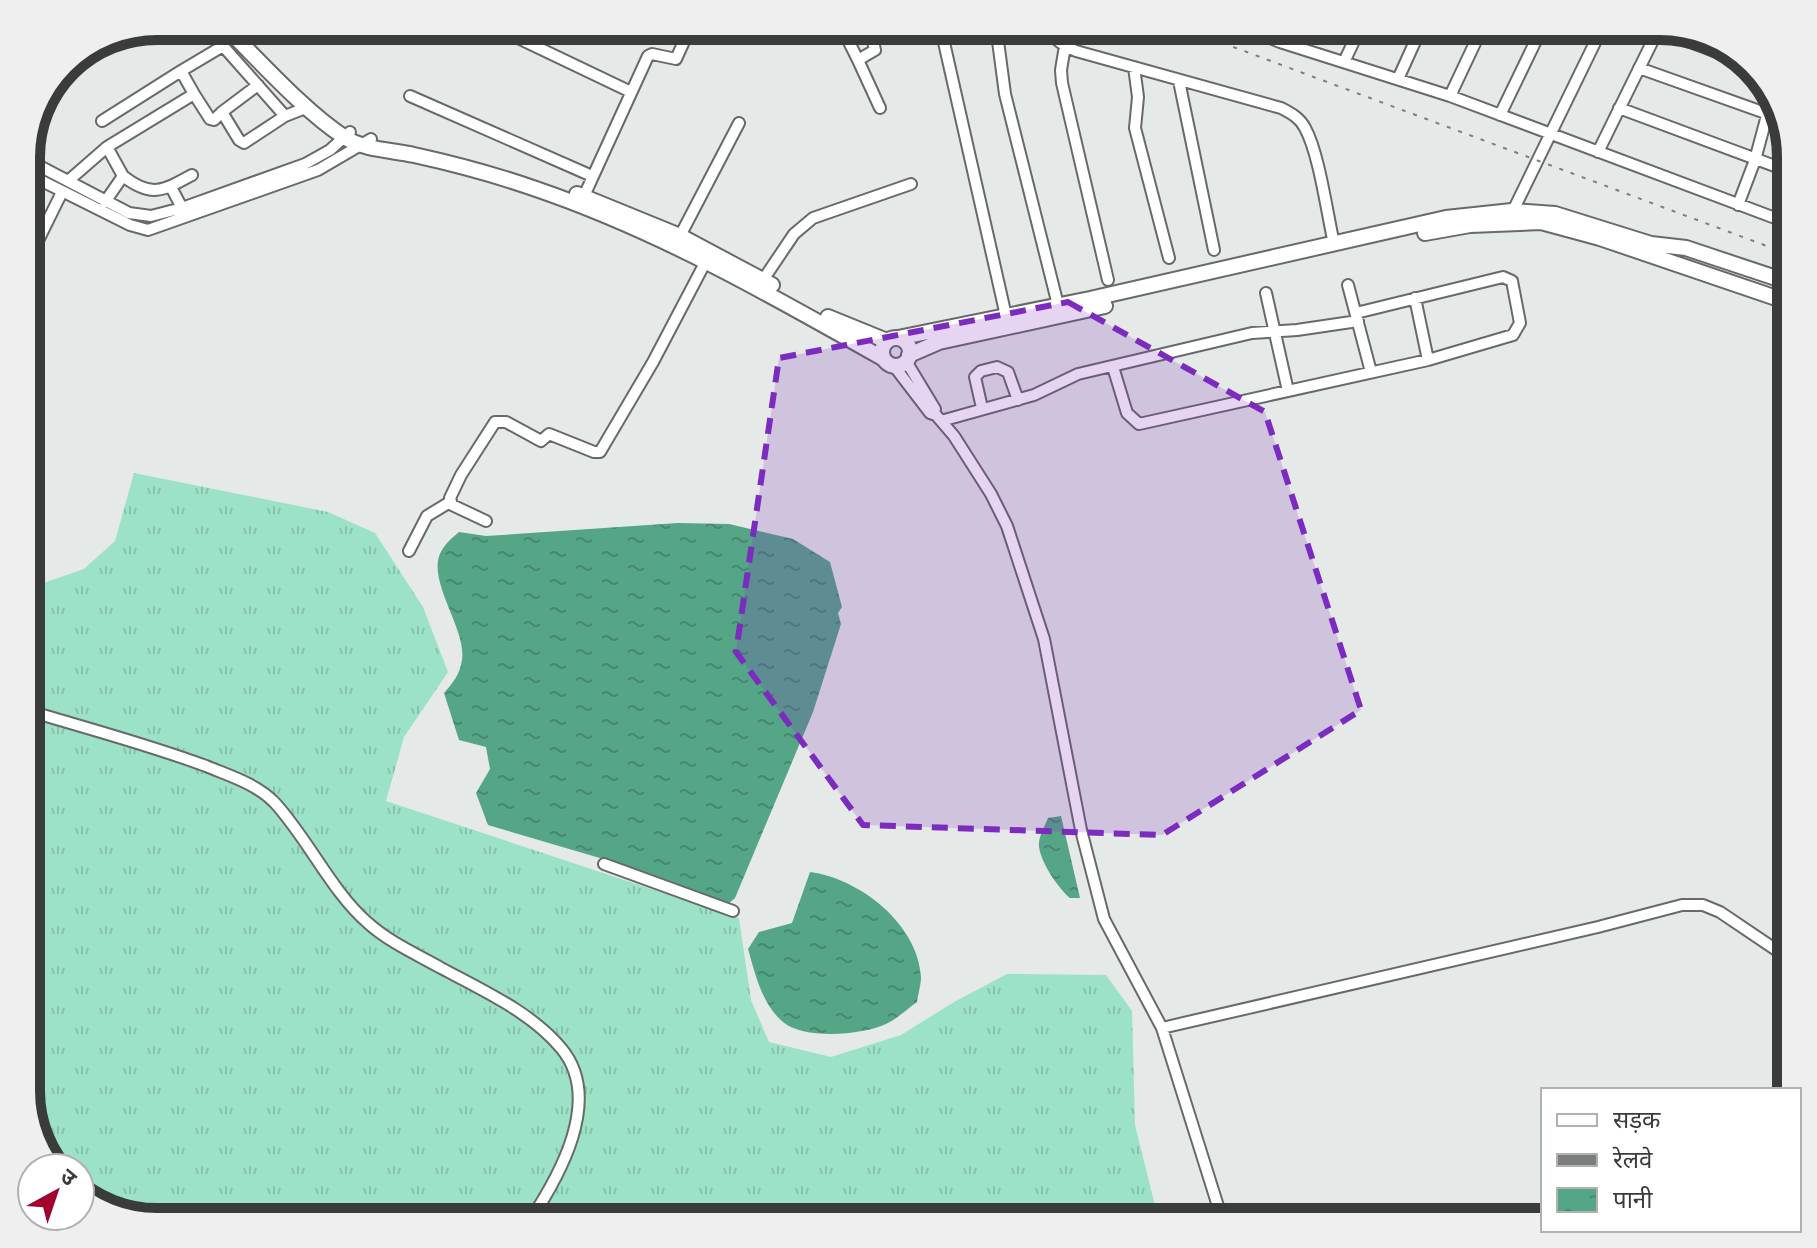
<svg xmlns="http://www.w3.org/2000/svg" width="1817" height="1248" viewBox="0 0 1817 1248" font-family="Spectral,'Noto Sans Devanagari',serif">
<style>
.grass{fill:url(#grass-tufts)}
.water{fill:url(#water-ripples)}
.lines{fill:none;stroke-linecap:round;stroke-linejoin:round}
.minor-casing{stroke:#676a68;stroke-width:14}
.major-casing{stroke:#676a68;stroke-width:18}
.minor{stroke:#fff;stroke-width:10}
.major{stroke:#fff;stroke-width:14}
.rail{stroke:#7c7e7d;stroke-width:2;stroke-dasharray:4 8;stroke-linecap:butt}
.marked{fill:#7b2cbf;fill-opacity:0.2;stroke:#7b2cbf;stroke-width:6;stroke-dasharray:16 10;stroke-linejoin:round}
.rim{fill:none;stroke:#3a3c3b;stroke-width:10}
</style>
<defs>
<pattern id="grass-tufts" width="24" height="20" patternUnits="userSpaceOnUse" patternTransform="scale(2)"><rect width="24" height="20" fill="#9ce2c6"/><path d="M3 7l-1-3M5 7V3M7 7l1-3M15 17l-1-3M17 17v-4M19 17l1-3" fill="none" stroke="#87c3ab"/></pattern>
<pattern id="water-ripples" width="26" height="14" patternUnits="userSpaceOnUse" patternTransform="scale(2)"><rect width="26" height="14" fill="#55a587"/><path d="M2 4q2-2 4 0t4 0M15 11q2-2 4 0t4 0" fill="none" stroke="#478870"/></pattern>
</defs>
<rect width="100%" height="100%" fill="#e5e9e7"/>
<path class="grass" d="M 134,473 L 328,512 L 375,533 L 423,607 L 448,672 L 404,737 L 386,801 L 739,918 L 751,1000 L 769,1042 L 831,1057 L 901,1035 L 954,1002 L 1007,974 L 1106,975 L 1132,1011 L 1135,1125 L 1159,1222 L 157,1222 L 84,1200 L 80,1196 L 80,1168 L 54,1168 L 43,1156 L 26,1099 L 26,589 L 84,569 L 115,541 Z"/>
<path class="water" d="M 678,523 L 729,524 L 793,539 L 830,562 L 842,607 L 838,613 L 841,624 L 813,712 L 735,898 L 727,905 L 610,861 L 488,825 L 476,793 L 490,769 L 486,747 L 459,740 L 444,693 C 453,683 460,674 462,660 C 467,628 424,578 442,550 C 446,543 453,537 459,532 L 486,536 Z
M 1061,816 L 1080,898 L 1070,898 C 1059,889 1037,858 1039,842 C 1040,835 1045,825 1048,818 Z
M 810,872 C 858,878 918,923 921,977 C 921,985 918,994 917,1002 C 907,1009 897,1019 886,1024 C 863,1035 804,1040 783,1022 C 762,1005 755,973 748,949 L 759,932 L 792,923 Z"/>
<g class="lines">
<defs>
<path id="minor" d="M 493,26 L 631,92
M 841,26 L 858,60
M 877,26 L 871,33 L 875,50 L 858,60 L 880,108
M 934,26 L 943,38
M 986,26 L 943,38 L 1006,316
M 996,26 L 1005,94 L 1059,309
M 1039,26 L 1065,46 L 1076,51 L 1281,108 C 1291,113 1300,118 1305,128 C 1319,153 1327,213 1334,244
M 1240,26 L 1280,42 L 1450,96 L 1791,224
M 1658,30 L 1746,63
M 1280,42 L 1290,26
M 244,45 L 262,26
M 1065,46 L 1061,70 L 1062,83 L 1108,280
M 1344,62 L 1361,26
M 1134,67 L 1138,97 L 1135,128 L 1169,258
M 1639,68 L 1782,119
M 1398,79 L 1422,26
M 1179,81 L 1214,250
M 194,94 L 210,119 L 214,120 L 222,112 L 258,85
M 410,96 L 592,176
M 1450,96 L 1483,26
M 1619,108 L 1791,172
M 222,112 L 239,140 L 244,143 L 285,116
M 1500,115 L 1543,26
M 102,121 L 181,71
M 1598,152 L 1660,26
M 26,159 L 129,213 L 151,216 L 182,208 L 305,164 L 330,150 L 350,132
M 26,173 L 130,225 L 148,230 L 318,170 L 371,139
M 123,176 L 107,147 L 194,94 L 181,71 L 223,46 L 285,116 L 308,107
M 68,181 L 107,147
M 171,187 L 182,208
M 584,196 L 648,56 L 652,54 L 676,59 L 691,26
M 105,202 L 123,176 C 151,198 163,191 192,175
M 1738,205 L 1755,160 L 1773,93
M 1511,215 L 1603,26
M 680,236 L 739,123
M 28,261 L 62,192
M 763,280 L 794,234 L 813,218 L 911,184
M 1348,285 L 1371,372
M 1266,293 L 1288,391
M 1415,298 L 1428,360
M 906,361 L 935,409
M 894,366 L 930,413 L 936,415 L 954,436 L 991,494 L 1007,526 L 1044,639 L 1081,830 L 1104,919 L 1162,1028 L 1223,1222
M 1113,367 L 1127,413 L 1139,424 L 1428,360 L 1513,335 L 1520,323 L 1512,281 L 1503,277 L 1356,313
M 982,408 L 975,377 L 981,371 L 997,367 L 1008,372 L 1018,400
M 941,421 L 1034,395 L 1078,374 L 1252,333 L 1297,330 L 1358,321
M 486,521 L 452,505 L 450,498 L 461,475 L 495,422 L 506,422 L 541,441 L 549,434 L 594,452 L 600,452 L 653,362 L 706,261
M 409,551 L 427,516 L 450,502
M 26,710 C 86,728 147,744 206,766 C 230,776 257,784 275,803 C 308,839 332,892 368,923 C 389,942 416,954 441,968 C 482,990 531,1012 561,1048 C 604,1099 559,1177 529,1222
M 604,864 L 733,911
M 1162,1028 L 1598,927 L 1682,905 L 1703,905 L 1720,912 L 1791,960"/>
<path id="major" d="M 224,26 C 259,60 304,111 344,137 C 364,150 391,150 414,155 C 455,164 496,175 536,189 C 659,231 771,295 884,359
M 577,194 L 680,236 L 772,285
M 1425,233 L 1470,225 L 1541,222 L 1600,238 L 1791,303
M 828,317 L 887,341
M 898,338 L 1090,299 L 1446,218 L 1512,211 L 1555,214 L 1651,244 L 1686,248 L 1791,283
M882 352a14 14 0 1 1 28 0a14 14 0 1 1-28 0Z
M 909,355 L 939,342 L 1105,306"/>
</defs>
<use href="#minor" class="minor-casing"/>
<use href="#major" class="major-casing"/>
<use href="#minor" class="minor"/>
<use href="#major" class="major"/>
<path class="rail" d="M 1177,26 L 1791,255"/>
</g>
<path class="marked" d="M 1068,302 L 1265,412 L 1361,710 L 1162,835 L 863,825 L 736,652 L 779,358 Z"/>
<path d="M0 0H1817V1248H0ZM157 40H1660A117 117 0 0 1 1777 157V1091A117 117 0 0 1 1660 1208H157A117 117 0 0 1 40 1091V157A117 117 0 0 1 157 40Z" fill="#efefef" fill-rule="evenodd"/>
<path class="rim" d="M157 40H1660A117 117 0 0 1 1777 157V1091A117 117 0 0 1 1660 1208H157A117 117 0 0 1 40 1091V157A117 117 0 0 1 157 40Z"/>
<rect x="1541" y="1088" width="260" height="144" fill="#ffffff" stroke="#b0b1b1" stroke-width="2"/>
<rect x="1557" y="1114" width="40" height="12" fill="#ffffff" stroke="#b0b1b1" stroke-width="2"/>
<text x="1613" y="1128" font-size="24" fill="#3a3c3b">सड़क</text>
<rect x="1557" y="1154" width="40" height="12" fill="#7c7e7d" stroke="#b0b1b1" stroke-width="2"/>
<text x="1613" y="1168" font-size="24" fill="#3a3c3b">रेलवे</text>
<rect x="1557" y="1188" width="40" height="24" fill="url(#water-ripples)" stroke="#b0b1b1" stroke-width="2"/>
<text x="1613" y="1208" font-size="24" fill="#3a3c3b">पानी</text>
<g transform="translate(56 1192) rotate(40)"><circle r="38" fill="#ffffff" stroke="#b0b1b1" stroke-width="2"/>
<path d="M0-6L14 30L0 20L-14 30Z" fill="#a2022f"/>
<text y="-12" font-size="22" font-weight="bold" text-anchor="middle" fill="#3a3c3b">उ</text>
</g>
</svg>
